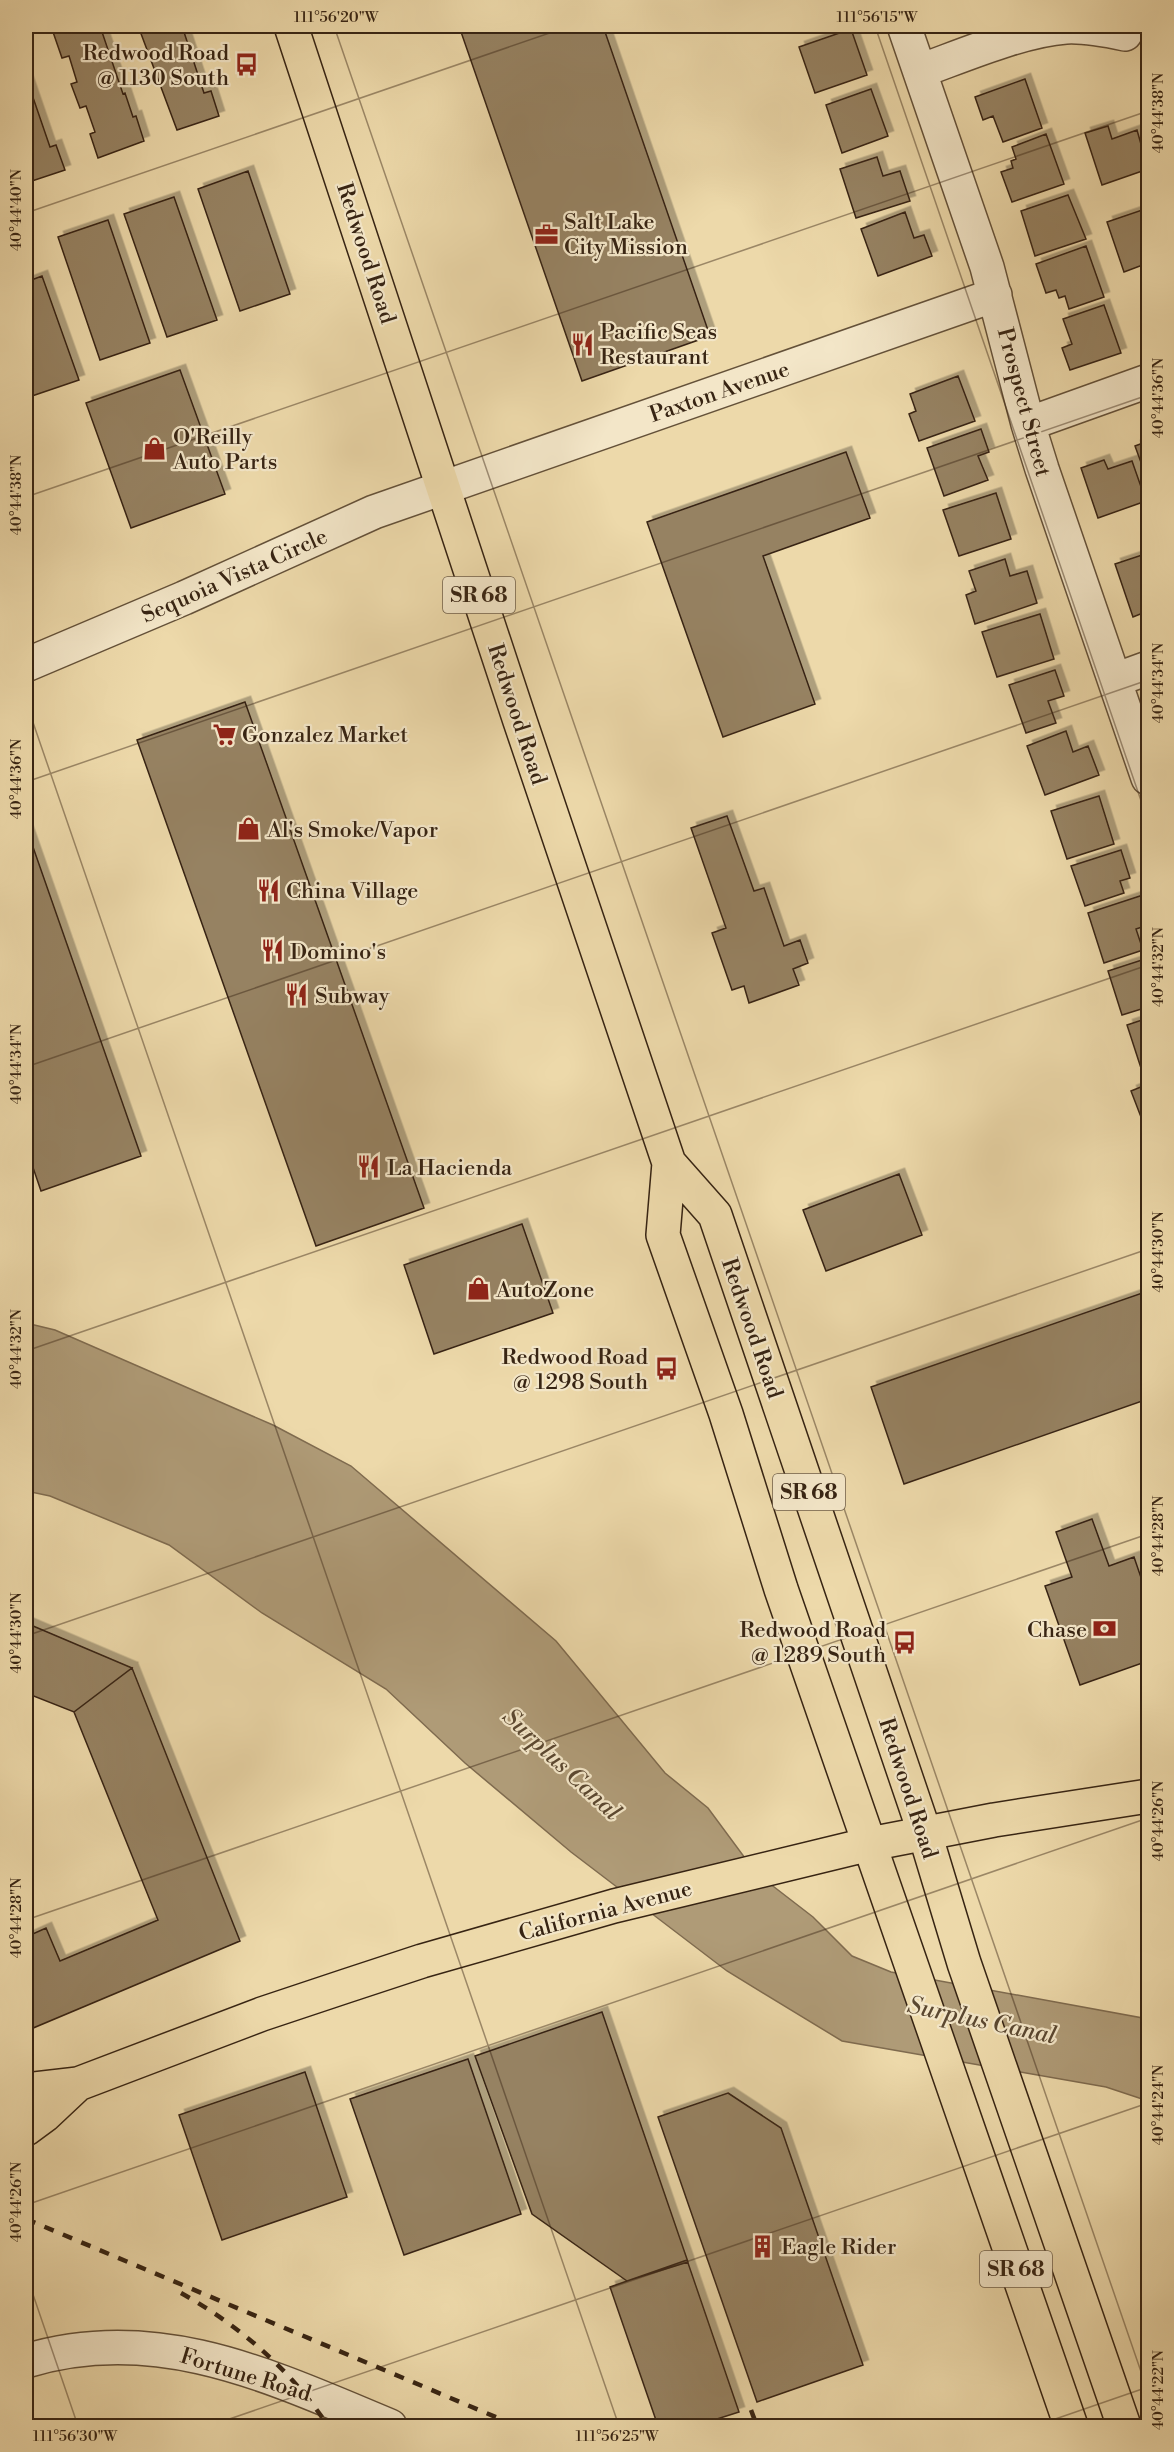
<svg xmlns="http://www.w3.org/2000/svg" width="1174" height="2452" viewBox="0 0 1174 2452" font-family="'Libre Bodoni',serif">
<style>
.water{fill:#af9b77;stroke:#7f6b4f;stroke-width:1.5}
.building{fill:#968262;stroke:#372413;stroke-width:1.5;filter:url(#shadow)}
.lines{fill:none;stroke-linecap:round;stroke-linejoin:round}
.minor-casing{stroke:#645139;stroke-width:36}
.major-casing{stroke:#372413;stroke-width:36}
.minor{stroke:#f3e6c8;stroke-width:33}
.major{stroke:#edd9aa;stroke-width:33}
.rail{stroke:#372413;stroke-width:4.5;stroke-dasharray:10 10;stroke-linecap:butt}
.ticks{fill:none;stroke:#372413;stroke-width:1.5;stroke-opacity:0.45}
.labels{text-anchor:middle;stroke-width:4.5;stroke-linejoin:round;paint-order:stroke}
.shield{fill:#f3e6c8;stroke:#6f5e49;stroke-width:1.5}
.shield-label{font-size:21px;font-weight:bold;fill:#372413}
.poi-label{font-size:22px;fill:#372413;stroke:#f3e6c8;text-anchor:start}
.street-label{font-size:22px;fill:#372413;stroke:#f3e6c8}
.water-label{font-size:24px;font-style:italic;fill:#5b4831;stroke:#f3e6c8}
.neatline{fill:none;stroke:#372413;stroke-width:2}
.ticks-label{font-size:15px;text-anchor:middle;fill:#372413}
</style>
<defs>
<filter id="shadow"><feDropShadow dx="5.5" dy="-5.5" stdDeviation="0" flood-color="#0004"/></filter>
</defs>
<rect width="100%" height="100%" fill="#edd9aa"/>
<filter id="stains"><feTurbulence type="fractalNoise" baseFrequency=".00333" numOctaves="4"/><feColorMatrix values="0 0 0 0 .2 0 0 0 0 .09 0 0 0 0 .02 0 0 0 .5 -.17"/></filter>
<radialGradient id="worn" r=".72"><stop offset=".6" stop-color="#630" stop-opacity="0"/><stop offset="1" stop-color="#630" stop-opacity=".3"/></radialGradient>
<path class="water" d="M 26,1323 L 55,1330 L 273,1425 L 351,1466 L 556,1641 L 665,1773 L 708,1808 L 756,1873 L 813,1917 L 852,1956 L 891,1972 L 1148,2019 L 1148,2101 L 1106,2087 L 842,2041 L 727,1971 L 571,1852 L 465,1763 L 386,1689 L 262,1613 L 169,1545 L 50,1496 L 26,1491 Z"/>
<path class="building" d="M 74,26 L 100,26 L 123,94 L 125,93 L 133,117 L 136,116 L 144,141 L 98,158 L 90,134 L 95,132 L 86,106 L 80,108 L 71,84 L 77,82 L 69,56 L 62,58 L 53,32 Z
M 134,26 L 182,26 L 204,93 L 211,91 L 219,116 L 177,130 L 140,31 L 137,32 Z
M 469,26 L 603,26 L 710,336 L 582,381 L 460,29 Z
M 851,29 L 867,75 L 815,93 L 799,47 Z
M 26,77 L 50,147 L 56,145 L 65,170 L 26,183 Z
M 1025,79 L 1042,128 L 1003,142 L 993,116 L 983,120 L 975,97 Z
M 871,89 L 888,136 L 842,153 L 826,105 Z
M 1108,126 L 1112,139 L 1137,130 L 1148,169 L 1102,185 L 1085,133 Z
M 1046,134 L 1064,184 L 1012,202 L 1001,172 L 1013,168 L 1011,161 L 1016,159 L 1012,147 Z
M 877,157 L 883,176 L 900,171 L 910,201 L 856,218 L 840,169 Z
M 248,171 L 290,294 L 240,311 L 198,189 Z
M 1068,195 L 1086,239 L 1035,256 L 1021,211 Z
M 174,197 L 217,320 L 167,337 L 124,214 Z
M 1148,208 L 1148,263 L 1124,272 L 1107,222 Z
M 905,212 L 914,238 L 924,235 L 932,256 L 878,276 L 861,229 Z
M 108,220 L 150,343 L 100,360 L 58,237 Z
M 1086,246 L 1104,297 L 1069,309 L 1065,296 L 1059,298 L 1056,290 L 1046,293 L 1036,264 Z
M 42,276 L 79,380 L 29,397 L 26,388 L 26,282 Z
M 1104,305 L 1121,353 L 1070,370 L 1062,348 L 1072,344 L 1063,319 Z
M 180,370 L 225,494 L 131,528 L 86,403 Z
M 958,376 L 975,421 L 919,441 L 909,414 L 916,411 L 910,394 Z
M 981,429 L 989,452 L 978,456 L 988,480 L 944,496 L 927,448 Z
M 1148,441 L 1148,482 L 1135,446 Z
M 846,452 L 870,518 L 763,556 L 815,704 L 723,737 L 647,522 Z
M 1104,460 L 1108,469 L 1132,461 L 1146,501 L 1098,518 L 1081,468 Z
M 996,493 L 1011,539 L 959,556 L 943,510 Z
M 1148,553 L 1148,611 L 1133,617 L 1115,564 Z
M 1005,559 L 1010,576 L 1027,571 L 1037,603 L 975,624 L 966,595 L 976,591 L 969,571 Z
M 1040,614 L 1054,659 L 997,677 L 982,632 Z
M 1055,670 L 1064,696 L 1048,701 L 1056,723 L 1026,733 L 1009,685 Z
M 245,702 L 424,1208 L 316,1246 L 137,740 Z
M 1066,731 L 1073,752 L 1088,746 L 1099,775 L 1045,795 L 1027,746 Z
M 1099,796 L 1114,844 L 1067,859 L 1051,811 Z
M 727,816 L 754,891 L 764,888 L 784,946 L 800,940 L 808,963 L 793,969 L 799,985 L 749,1003 L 744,986 L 732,990 L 712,933 L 726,928 L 691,828 Z
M 26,827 L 141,1156 L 41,1191 L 26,1147 Z
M 1121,850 L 1130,878 L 1120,881 L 1124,893 L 1085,906 L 1071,866 Z
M 1143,895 L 1148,913 L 1148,925 L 1136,929 L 1143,950 L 1104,963 L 1088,913 Z
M 1148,958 L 1148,1007 L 1122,1015 L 1108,971 Z
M 1148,1018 L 1148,1066 L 1141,1068 L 1127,1025 Z
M 1148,1084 L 1148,1114 L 1141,1117 L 1131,1091 Z
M 899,1174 L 922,1235 L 826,1271 L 803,1210 Z
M 522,1224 L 553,1313 L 434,1354 L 404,1265 Z
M 1148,1291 L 1148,1399 L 904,1484 L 871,1387 Z
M 1092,1519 L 1109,1566 L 1134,1557 L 1148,1598 L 1148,1661 L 1080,1685 L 1045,1586 L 1072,1577 L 1056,1532 Z
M 26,1623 L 132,1668 L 74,1712 L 26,1693 Z
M 132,1668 L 240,1941 L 26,2031 L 26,1937 L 46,1928 L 60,1961 L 158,1920 L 74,1712 Z
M 602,2012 L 688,2262 L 627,2281 L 532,2214 L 475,2056 Z
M 468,2059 L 521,2214 L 404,2255 L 350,2099 Z
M 305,2072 L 347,2197 L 222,2240 L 179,2115 Z
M 728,2093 L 781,2128 L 863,2365 L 757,2402 L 658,2117 Z
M 687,2260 L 739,2412 L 695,2426 L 658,2426 L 610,2287 Z"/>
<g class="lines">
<defs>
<path id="minor" d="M 904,26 L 987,267 L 1028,424 L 1042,469 L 1148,778
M 920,71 C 962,56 1022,30 1066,27 C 1086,26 1106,30 1125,34
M 1028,424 L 1148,381
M 26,665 L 184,598 L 374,512 L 995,295
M 1115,680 L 1148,668
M 26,2361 C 157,2321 272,2377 390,2426"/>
<path id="major" d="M 291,26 L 520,721 L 669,1163 L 715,1215 L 925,1834 L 964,1963 L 1124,2426
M 669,1163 L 663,1235 L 726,1414 L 781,1589 L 1071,2426
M 26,2090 L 78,2084 L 262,2014 L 346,1986 L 422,1961 L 614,1906 L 870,1844 L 994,1820 L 1148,1796
M 26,2129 L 45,2115 L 78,2084"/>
</defs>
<use href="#minor" class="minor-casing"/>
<use href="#major" class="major-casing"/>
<use href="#minor" class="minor"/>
<use href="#major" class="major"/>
<path class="rail" d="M 26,2219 L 517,2426
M 181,2293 C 240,2326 291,2370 328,2426
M 751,2410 L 757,2426"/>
</g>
<path class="ticks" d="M 334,26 L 1148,2392M 875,26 L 1148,821M 26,213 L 570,26M 26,497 L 1148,111M 26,702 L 619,2426M 26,782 L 1148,395M 26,1067 L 1148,680M 26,1351 L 1148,965M 26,1636 L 1148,1249M 26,1920 L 1148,1534M 26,2205 L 1148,1818M 26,2274 L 78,2426M 209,2426 L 1148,2103M 1035,2426 L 1148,2387"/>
<defs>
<symbol id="bus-bare" viewBox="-9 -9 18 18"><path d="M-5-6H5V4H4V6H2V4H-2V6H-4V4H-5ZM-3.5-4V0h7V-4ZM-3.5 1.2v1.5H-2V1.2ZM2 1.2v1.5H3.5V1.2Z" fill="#8f2418" stroke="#f3e6c8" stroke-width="2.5" paint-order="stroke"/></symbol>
<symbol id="office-bare" viewBox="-9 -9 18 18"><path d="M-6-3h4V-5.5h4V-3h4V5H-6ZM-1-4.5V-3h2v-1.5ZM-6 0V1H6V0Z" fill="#8f2418" stroke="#f3e6c8" stroke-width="2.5" paint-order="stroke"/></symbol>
<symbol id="restaurant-bare" viewBox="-9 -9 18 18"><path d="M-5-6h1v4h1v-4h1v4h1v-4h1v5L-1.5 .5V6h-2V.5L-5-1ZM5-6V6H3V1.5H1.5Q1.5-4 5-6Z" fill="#8f2418" stroke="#f3e6c8" stroke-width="2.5" paint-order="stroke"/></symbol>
<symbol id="shop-bare" viewBox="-9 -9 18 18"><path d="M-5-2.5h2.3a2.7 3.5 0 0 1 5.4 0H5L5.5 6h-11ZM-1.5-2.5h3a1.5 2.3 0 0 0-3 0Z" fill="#8f2418" stroke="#f3e6c8" stroke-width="2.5" paint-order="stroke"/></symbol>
<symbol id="supermarket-bare" viewBox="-9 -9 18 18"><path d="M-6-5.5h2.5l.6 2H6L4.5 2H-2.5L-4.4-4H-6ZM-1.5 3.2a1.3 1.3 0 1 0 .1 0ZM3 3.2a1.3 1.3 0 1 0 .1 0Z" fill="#8f2418" stroke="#f3e6c8" stroke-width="2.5" paint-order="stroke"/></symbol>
<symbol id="bank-bare" viewBox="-9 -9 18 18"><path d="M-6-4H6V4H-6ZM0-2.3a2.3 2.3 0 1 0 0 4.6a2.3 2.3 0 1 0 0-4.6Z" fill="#8f2418" stroke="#f3e6c8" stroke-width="2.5" paint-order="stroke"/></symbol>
<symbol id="building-bare" viewBox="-9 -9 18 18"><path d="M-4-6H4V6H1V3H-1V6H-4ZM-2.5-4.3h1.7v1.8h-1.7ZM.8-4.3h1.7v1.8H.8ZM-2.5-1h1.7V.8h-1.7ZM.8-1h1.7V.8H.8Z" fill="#8f2418" stroke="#f3e6c8" stroke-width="2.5" paint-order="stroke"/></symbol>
</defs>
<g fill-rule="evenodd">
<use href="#bus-bare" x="230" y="48" width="33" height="33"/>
<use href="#office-bare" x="530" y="218" width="33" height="33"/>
<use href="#restaurant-bare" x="566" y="328" width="33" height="33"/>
<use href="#shop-bare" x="138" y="432" width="33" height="33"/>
<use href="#supermarket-bare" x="208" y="718" width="33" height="33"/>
<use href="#shop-bare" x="232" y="812" width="33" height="33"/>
<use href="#restaurant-bare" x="252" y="874" width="33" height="33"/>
<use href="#restaurant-bare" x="256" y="934" width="33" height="33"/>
<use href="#restaurant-bare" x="280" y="978" width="33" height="33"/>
<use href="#restaurant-bare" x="352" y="1150" width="33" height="33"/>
<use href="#shop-bare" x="462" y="1272" width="33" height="33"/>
<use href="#bus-bare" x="650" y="1352" width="33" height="33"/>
<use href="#bank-bare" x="1088" y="1612" width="33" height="33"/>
<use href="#bus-bare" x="888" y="1626" width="33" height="33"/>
<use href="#building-bare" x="746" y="2230" width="33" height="33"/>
</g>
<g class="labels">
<g class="shield">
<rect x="443" y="577" width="72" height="36" rx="4.5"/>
<rect x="773" y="1474" width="72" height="36" rx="4.5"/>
<rect x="980" y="2251" width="72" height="36" rx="4.5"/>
</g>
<g class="shield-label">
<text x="479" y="602">SR 68</text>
<text x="809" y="1499">SR 68</text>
<text x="1016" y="2276">SR 68</text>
</g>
<g class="poi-label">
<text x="229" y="60" text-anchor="end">Redwood Road<tspan x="229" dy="25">@ 1130 South</tspan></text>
<text x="564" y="229">Salt Lake<tspan x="564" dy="25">City Mission</tspan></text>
<text x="600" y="339">Pacific Seas<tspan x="600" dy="25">Restaurant</tspan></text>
<text x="173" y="444">O'Reilly<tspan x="173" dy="25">Auto Parts</tspan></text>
<text x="242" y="742">Gonzalez Market</text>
<text x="267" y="837">Al's Smoke/Vapor</text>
<text x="286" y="898">China Village</text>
<text x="290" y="959">Domino's</text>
<text x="315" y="1003">Subway</text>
<text x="387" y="1175">La Hacienda</text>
<text x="496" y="1297">AutoZone</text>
<text x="648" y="1364" text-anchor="end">Redwood Road<tspan x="648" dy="25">@ 1298 South</tspan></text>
<text x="886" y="1637" text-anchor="end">Redwood Road<tspan x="886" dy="25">@ 1289 South</tspan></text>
<text x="1087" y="1637" text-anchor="end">Chase</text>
<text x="781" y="2254">Eagle Rider</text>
</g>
<g class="street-label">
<text transform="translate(367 253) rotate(72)" y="8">Redwood Road</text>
<text transform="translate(719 391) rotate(-19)" y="8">Paxton Avenue</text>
<text transform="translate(1025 402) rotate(75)" y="8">Prospect Street</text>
<text transform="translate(234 575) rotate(-24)" y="8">Sequoia Vista Circle</text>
<text transform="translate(518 714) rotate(72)" y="8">Redwood Road</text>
<text transform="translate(753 1328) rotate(71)" y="8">Redwood Road</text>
<text transform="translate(909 1788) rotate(72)" y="8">Redwood Road</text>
<text transform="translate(605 1910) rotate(-15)" y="8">California Avenue</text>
<text transform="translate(246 2374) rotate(17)" y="8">Fortune Road</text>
</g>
<g class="water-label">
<text transform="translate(562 1764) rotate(43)" y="8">Surplus Canal</text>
<text transform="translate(982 2020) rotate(12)" y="8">Surplus Canal</text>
</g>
</g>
<rect width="1174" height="2452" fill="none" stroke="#edd9aa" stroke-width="66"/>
<rect x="33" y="33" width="1108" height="2386" class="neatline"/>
<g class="ticks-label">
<text x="336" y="22">111°56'20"W</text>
<text x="877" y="22">111°56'15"W</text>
<text transform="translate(1158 113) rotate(-90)" y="5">40°44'38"N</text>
<text transform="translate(16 210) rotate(-90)" y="5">40°44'40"N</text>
<text transform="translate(1158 398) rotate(-90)" y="5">40°44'36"N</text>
<text transform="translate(16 495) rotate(-90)" y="5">40°44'38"N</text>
<text transform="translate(1158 683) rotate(-90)" y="5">40°44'34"N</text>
<text transform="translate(16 779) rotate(-90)" y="5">40°44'36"N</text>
<text transform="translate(1158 967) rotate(-90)" y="5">40°44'32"N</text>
<text transform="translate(16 1064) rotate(-90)" y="5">40°44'34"N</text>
<text transform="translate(1158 1252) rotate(-90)" y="5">40°44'30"N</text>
<text transform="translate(16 1349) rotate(-90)" y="5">40°44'32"N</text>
<text transform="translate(1158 1536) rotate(-90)" y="5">40°44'28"N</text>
<text transform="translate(16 1633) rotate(-90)" y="5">40°44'30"N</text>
<text transform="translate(1158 1821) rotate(-90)" y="5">40°44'26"N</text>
<text transform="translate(16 1918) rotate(-90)" y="5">40°44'28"N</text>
<text transform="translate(1158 2105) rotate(-90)" y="5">40°44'24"N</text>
<text transform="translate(16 2202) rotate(-90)" y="5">40°44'26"N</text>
<text transform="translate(1158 2390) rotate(-90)" y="5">40°44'22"N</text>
<text x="75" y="2441">111°56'30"W</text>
<text x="617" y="2441">111°56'25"W</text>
</g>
<rect width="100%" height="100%" filter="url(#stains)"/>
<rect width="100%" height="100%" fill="url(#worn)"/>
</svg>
